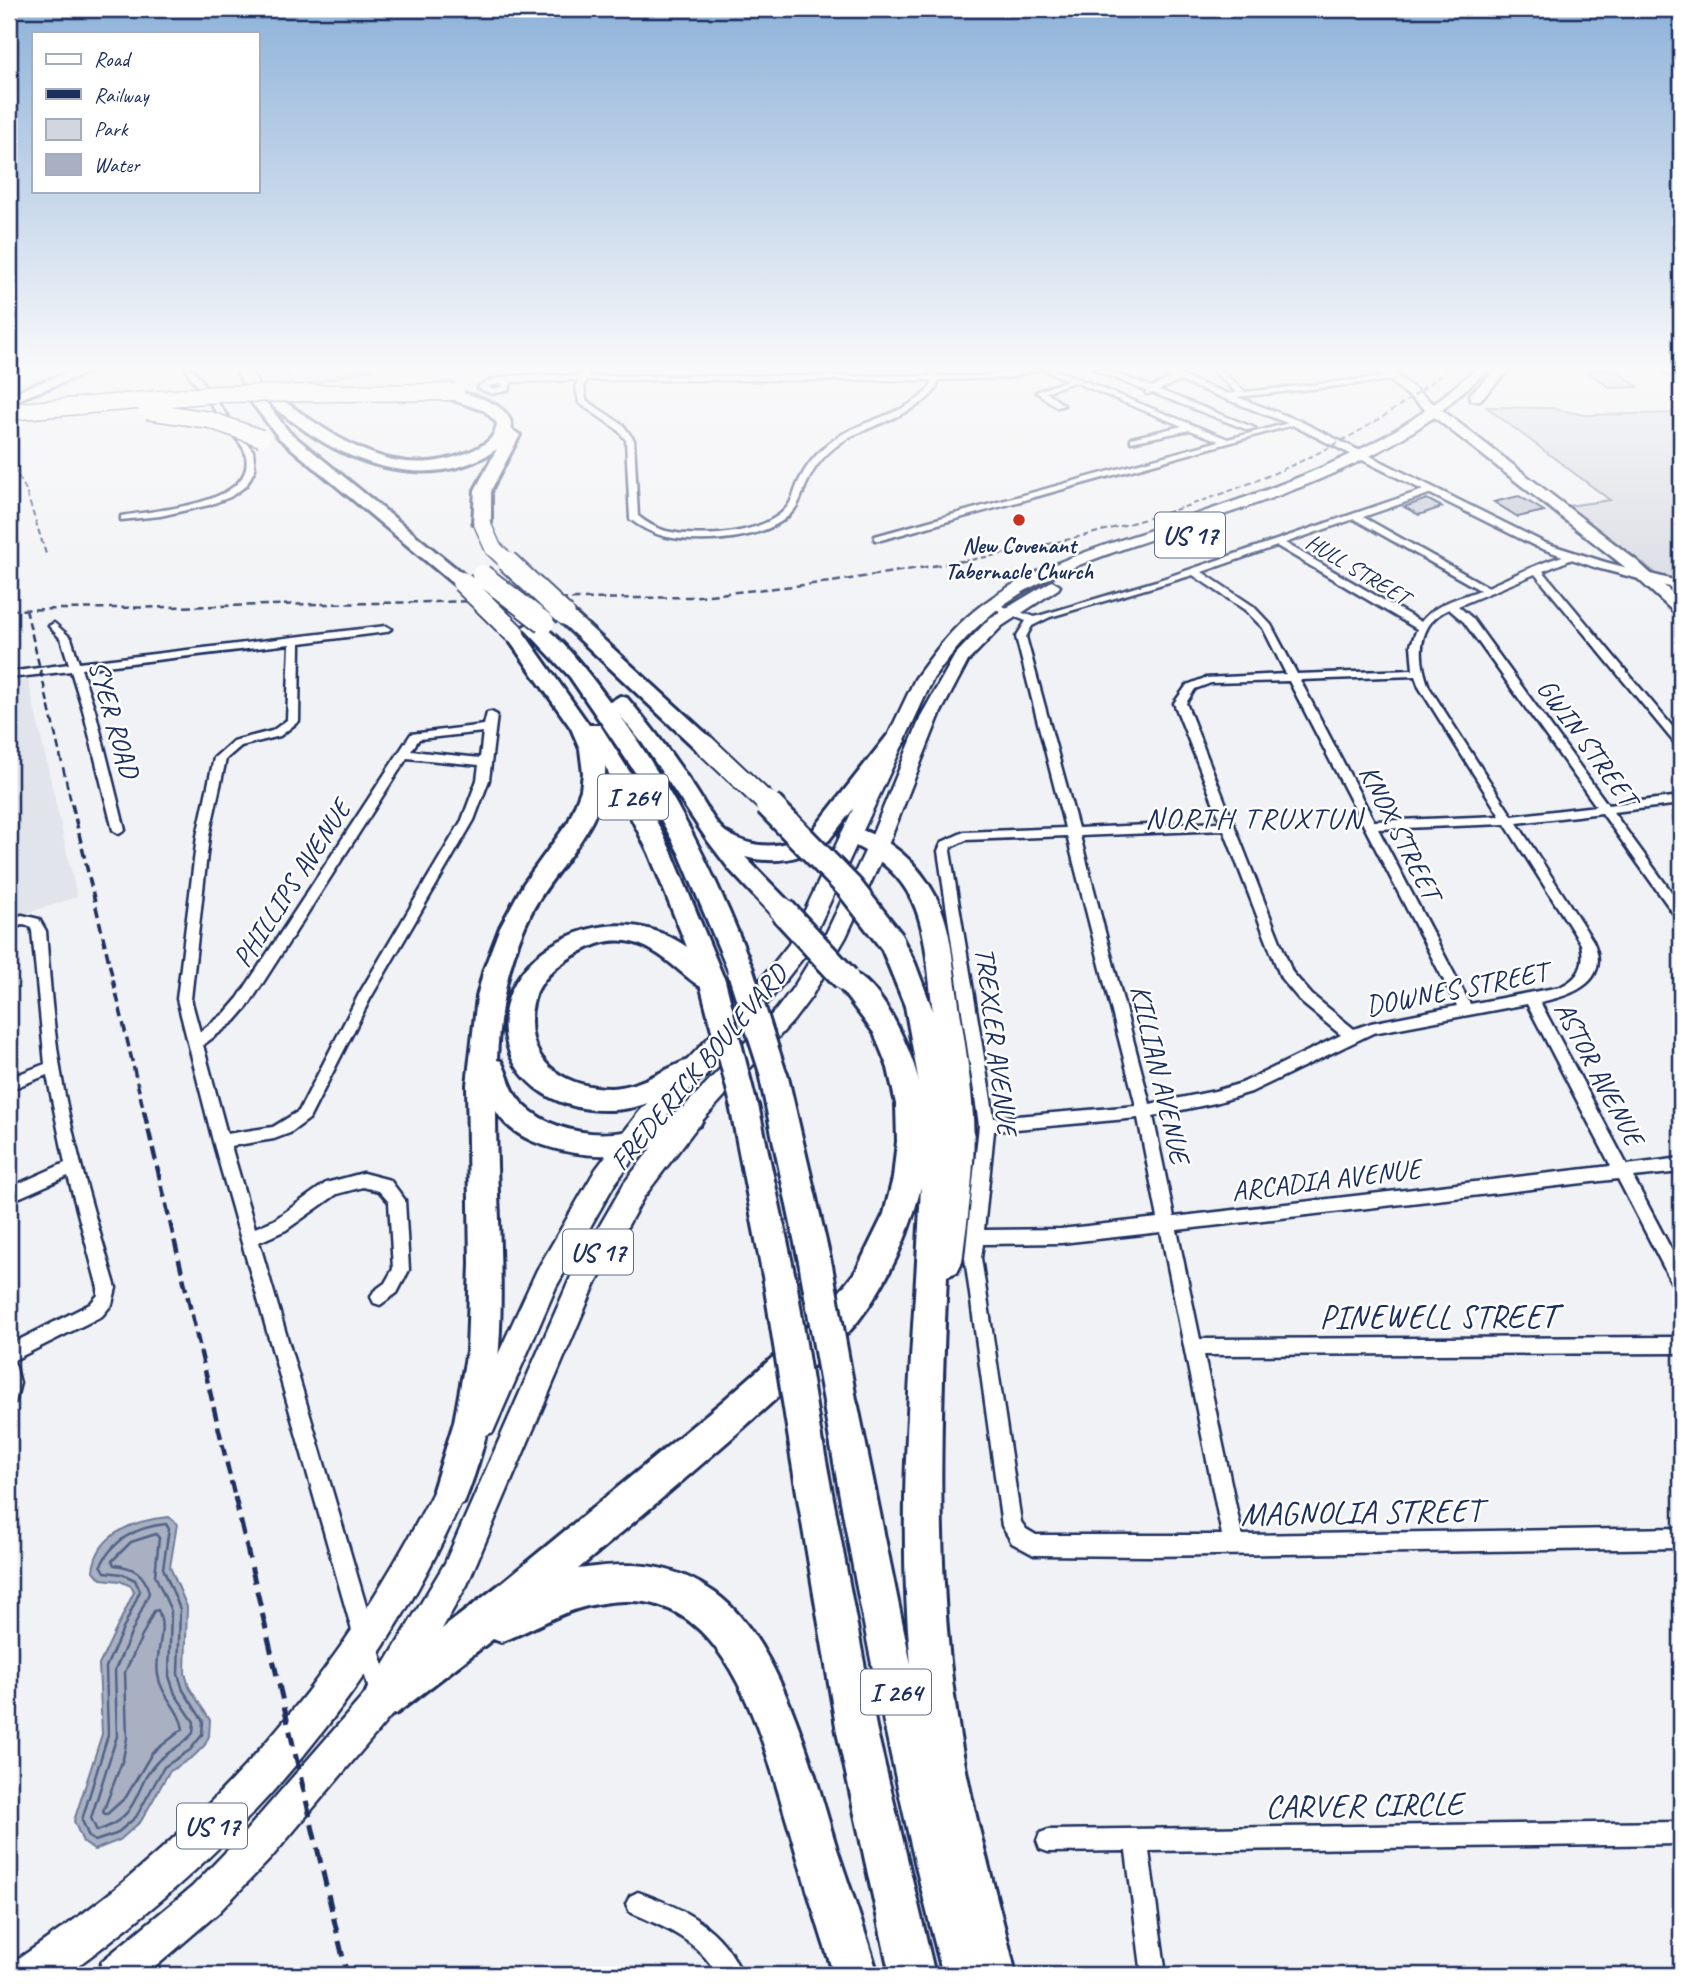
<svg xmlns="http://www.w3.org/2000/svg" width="1690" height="1984" viewBox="0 0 1690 1984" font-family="Caveat,sans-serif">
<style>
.built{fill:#e1e4ea}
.green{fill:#d2d6df;stroke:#76829e;stroke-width:2}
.water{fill:#a8b0c2;stroke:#707c9a;stroke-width:2}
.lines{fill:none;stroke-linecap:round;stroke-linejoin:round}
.shore{stroke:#536386;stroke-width:2.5}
.building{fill:#bcc2d0;stroke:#1b2f5e;stroke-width:2}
.minor-casing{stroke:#1b2f5e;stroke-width:5}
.tertiary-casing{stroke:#1b2f5e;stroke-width:5}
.primary-casing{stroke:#1b2f5e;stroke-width:5}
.motorway-casing{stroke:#1b2f5e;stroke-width:6}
.minor{fill:#fff;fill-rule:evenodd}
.tertiary{fill:#fff;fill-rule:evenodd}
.primary{fill:#fff;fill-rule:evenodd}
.motorway{fill:#fff;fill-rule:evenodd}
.rail-far4{stroke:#1b2f5e;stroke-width:2;stroke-dasharray:6 3.5;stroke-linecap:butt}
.rail-far3{stroke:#1b2f5e;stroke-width:2.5;stroke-dasharray:8 4.5;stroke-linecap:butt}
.rail-far2{stroke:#1b2f5e;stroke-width:3.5;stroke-dasharray:10 5;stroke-linecap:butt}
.rail-far1{stroke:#1b2f5e;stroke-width:4.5;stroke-dasharray:13 6;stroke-linecap:butt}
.rail{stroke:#1b2f5e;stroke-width:5;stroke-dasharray:16 8;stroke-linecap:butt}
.motorway-bridge-far3-casing{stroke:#1b2f5e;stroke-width:19;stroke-linecap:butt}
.motorway-bridge-far2-casing{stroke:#1b2f5e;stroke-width:24;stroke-linecap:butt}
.motorway-bridge-far1-casing{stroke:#1b2f5e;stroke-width:31;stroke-linecap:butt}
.motorway-bridge-casing{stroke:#1b2f5e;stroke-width:38;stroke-linecap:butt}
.motorway-bridge-far3{stroke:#fff;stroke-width:16}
.motorway-bridge-far2{stroke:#fff;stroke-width:20}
.motorway-bridge-far1{stroke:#fff;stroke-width:25}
.motorway-bridge{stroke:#fff;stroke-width:32}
.poi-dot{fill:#c8321e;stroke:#fff;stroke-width:2.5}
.labels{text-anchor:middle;stroke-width:5;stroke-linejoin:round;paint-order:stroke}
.far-poi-label{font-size:23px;font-weight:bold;fill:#1b2f5e;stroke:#fff}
.far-street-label{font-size:23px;fill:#1b2f5e;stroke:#fff}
.shield{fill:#fff;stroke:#5f6d8e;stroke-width:2}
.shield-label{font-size:26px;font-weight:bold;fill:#1b2f5e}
.street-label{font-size:28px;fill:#1b2f5e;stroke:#fff}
.neighbourhood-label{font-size:30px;letter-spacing:2px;fill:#1b2f5e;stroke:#fff}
.near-street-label{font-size:33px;fill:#1b2f5e;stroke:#fff}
</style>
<rect width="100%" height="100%" fill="#f1f2f5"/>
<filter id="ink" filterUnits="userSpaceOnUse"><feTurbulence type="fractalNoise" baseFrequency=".0143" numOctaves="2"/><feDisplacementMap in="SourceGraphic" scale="14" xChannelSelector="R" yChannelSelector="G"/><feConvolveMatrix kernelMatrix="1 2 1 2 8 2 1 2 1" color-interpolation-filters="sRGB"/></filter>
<g filter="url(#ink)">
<path class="built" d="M 28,680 L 77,897 L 9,919 L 9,682 Z"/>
<path class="green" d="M 285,369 L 373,369 L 293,388 Z
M 1486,407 L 1551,408 L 1584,415 L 1681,413 L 1681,582 L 1658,575 L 1568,506 L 1610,500 Z"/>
<path class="water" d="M 169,1517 L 177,1524 L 170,1567 L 187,1607 L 185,1673 L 189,1687 L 210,1720 L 209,1736 L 205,1745 L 194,1756 L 169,1772 L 141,1821 L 120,1840 L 94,1850 L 83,1842 L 74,1821 L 102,1734 L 99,1665 L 134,1592 L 131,1586 L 120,1581 L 101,1579 L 93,1570 C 98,1532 136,1520 169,1517 Z"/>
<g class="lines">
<path class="shore" d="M 166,1524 L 169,1529 L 163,1568 L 180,1609 L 178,1674 L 183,1690 L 203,1721 L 202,1735 L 190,1750 L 164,1767 L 136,1817 L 116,1834 L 95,1841 L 89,1837 L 82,1820 L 108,1735 L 106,1667 L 140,1591 L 135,1580 L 122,1574 L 105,1572 L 101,1565 C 114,1538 137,1527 166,1524 Z
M 156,1534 L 159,1538 L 155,1575 L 171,1611 L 169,1676 L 175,1694 L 194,1722 L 193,1733 C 183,1745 169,1751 158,1761 C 132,1787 143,1816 97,1831 L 91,1818 L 117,1736 L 115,1670 L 149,1593 C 145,1573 133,1567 114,1565 L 112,1561 L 131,1542 Z
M 158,1610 C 168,1631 154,1653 158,1675 C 161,1696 180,1709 183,1729 L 152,1753 L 126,1797 L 106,1815 L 103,1812 L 123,1759 L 127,1738 L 125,1672 L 154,1611 Z"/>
</g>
<path class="building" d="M 1584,369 L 1615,369 L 1638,387 L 1610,388 Z
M 1519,496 L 1544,511 L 1518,517 L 1494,502 Z
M 1427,499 L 1442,507 L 1419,515 L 1404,507 Z"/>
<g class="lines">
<defs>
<path id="minor" d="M 185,369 L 193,369 L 253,451 L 255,469 L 246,486 L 230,497 L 209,505 L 160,516 L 121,520 L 121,516 C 152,510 261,506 245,452 C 243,445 234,437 230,430 C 215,410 200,390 185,369 Z
M 583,369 L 589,369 L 588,376 L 930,376 L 930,371 L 933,369 L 937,369 L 938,376 L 983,376 L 1040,369 L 1008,378 L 938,380 C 940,406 867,427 848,438 C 831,448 816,463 808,481 C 803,490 801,501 794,510 C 769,541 699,545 663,536 C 650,532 640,527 630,519 L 626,440 L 617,429 L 579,403 L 576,386 L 578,380 L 511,382 L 509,390 L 492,394 L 478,388 C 494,370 557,376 580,376 ZM 586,380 L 931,380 L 931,386 C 910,414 866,418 838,437 C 821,448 807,464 799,481 C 795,489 793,499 788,506 C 766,535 698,539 666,531 C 655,528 647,523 638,516 L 634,440 L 623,425 L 586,400 L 584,386 ZM 503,383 L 502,387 L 492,389 L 487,387 Z
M 1043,369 L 1054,369 L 1228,439 L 1296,421 L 1300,423 L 881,540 L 875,540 L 875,536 L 1219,441 L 1190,430 L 1131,442 L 1131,438 L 1182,426 L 1074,382 L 1046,392 L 1064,405 L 1057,407 L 1036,392 L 1067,380 Z
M 1093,369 L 1104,369 L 1152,387 L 1175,376 L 1181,376 L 1181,380 L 1159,390 L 1255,428 L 1248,430 L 1153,393 L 1146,394 L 1146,391 Z
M 1211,369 L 1220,369 L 1245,392 L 1392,376 L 1396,378 L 1392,380 L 1227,398 L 1223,396 L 1224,394 L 1237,393 Z
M 1429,488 L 1432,489 L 1432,493 L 1363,517 L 1488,587 C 1506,579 1560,553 1575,554 L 1575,558 L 1543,571 L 1681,737 L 1681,747 L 1677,746 L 1535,574 L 1458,606 L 1472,618 L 1608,805 L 1681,796 L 1681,804 L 1613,812 L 1681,905 L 1681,919 L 1676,917 L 1602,813 L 1517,823 L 1593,941 C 1612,982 1571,996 1540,1002 L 1627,1165 L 1681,1158 L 1681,1172 L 1633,1177 L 1681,1268 L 1681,1292 L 1675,1289 L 1618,1179 L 1177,1230 L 1200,1339 L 1681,1337 L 1681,1353 L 1204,1355 L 1242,1535 L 1681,1528 L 1681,1548 L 1149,1556 L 1034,1555 L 1012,1543 L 1002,1526 L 965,1258 L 979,1125 L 938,851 L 942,842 L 964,832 L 1065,828 L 1016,637 L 1026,621 L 985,605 L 990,602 L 1035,617 L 1156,581 ZM 1354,519 L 1480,590 C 1457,599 1436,603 1421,622 L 1285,543 ZM 1277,546 L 1417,629 L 1411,645 L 1413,670 L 1297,674 L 1271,625 L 1253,606 L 1202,572 ZM 1193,575 L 1245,610 L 1263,628 L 1286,674 L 1205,678 L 1187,685 L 1174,703 L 1221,822 L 1078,828 L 1026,637 L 1032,626 L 1050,617 ZM 1449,609 L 1464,622 L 1596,806 L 1512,816 L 1429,687 C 1418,659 1416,623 1449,609 ZM 1415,676 L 1419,687 L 1500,816 L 1374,821 L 1300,680 ZM 1289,681 L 1457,1006 L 1371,1023 L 1354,1029 L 1312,995 L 1292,972 L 1186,703 L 1195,689 L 1211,683 ZM 1505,824 L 1581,944 C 1586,966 1579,978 1560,987 L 1470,1004 L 1378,829 ZM 1224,830 L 1281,978 L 1302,1003 L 1341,1035 L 1242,1083 L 1215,1091 L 1150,1104 L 1080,836 ZM 1067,836 L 1136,1106 L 994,1118 L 950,851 L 951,847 L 966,840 ZM 1527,1004 L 1611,1166 L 1174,1217 L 1153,1116 L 1215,1103 L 1251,1092 L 1373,1033 ZM 1138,1118 L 1158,1218 L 1061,1229 L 984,1230 L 994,1131 ZM 1161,1232 L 1222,1535 L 1036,1535 L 1026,1529 L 1021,1522 L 981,1258 L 983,1244 L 1061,1243 Z
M 54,623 L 71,638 L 79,663 L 386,626 L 391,629 L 386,632 L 300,643 L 299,721 L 280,736 L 241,746 L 226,759 L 209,836 L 191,999 L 200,1032 L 225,1013 L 238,998 L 411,734 L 484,725 L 487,713 L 491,712 L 497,715 L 489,780 L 474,820 L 370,999 L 309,1119 L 290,1133 L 274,1139 L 231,1146 L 255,1228 L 274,1220 L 326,1183 L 363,1173 L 390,1180 L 405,1200 L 409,1270 L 397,1293 L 380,1305 L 374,1303 L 371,1297 L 374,1291 L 385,1283 L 393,1269 L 389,1202 L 379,1191 L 363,1187 L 337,1194 L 286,1230 L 259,1242 L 392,1694 L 388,1701 L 381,1705 L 374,1701 L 370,1694 L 213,1141 L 177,999 L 197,836 L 214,758 L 233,741 L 272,731 L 287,720 L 290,644 L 81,669 L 95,710 L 125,830 L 119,834 L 113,830 L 83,710 L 71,671 L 9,678 L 9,672 L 69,664 L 61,639 L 49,626 ZM 483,732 L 480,758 L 411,751 L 419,739 ZM 407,758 L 479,765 L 477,780 L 462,820 L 359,994 L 299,1111 L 273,1127 L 227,1134 L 203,1045 L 235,1021 L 248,1006 Z
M 22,915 L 39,919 L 46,931 C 50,985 54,1038 64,1091 C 77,1158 97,1223 116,1288 L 112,1304 L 102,1316 L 10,1362 L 15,1364 L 20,1383 L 15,1402 L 9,1405 L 9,1345 L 90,1304 L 98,1295 L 98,1288 L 68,1176 L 9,1202 L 9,1188 L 65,1163 L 47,1075 L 9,1090 L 9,1078 L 45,1064 L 32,931 L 30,926 L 22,925 L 9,929 L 9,919 Z
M 1681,1822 L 1681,1844 L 1149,1851 L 1166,1975 L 1142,1975 L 1126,1851 L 1048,1852 L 1040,1849 L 1037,1841 L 1040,1833 L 1048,1830 Z
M 638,1892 C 683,1908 724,1928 742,1975 L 717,1975 C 699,1940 664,1927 630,1912 L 626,1904 L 630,1896 Z"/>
<path id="tertiary" d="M 1149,369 L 1163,369 L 1300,421 L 1545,543 L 1605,562 L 1681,582 L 1681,590 L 1597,568 L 1537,547 L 1292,425 Z
M 1661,369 L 1672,369 L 1681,376 L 1681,383 Z"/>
<path id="primary" d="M 1375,369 L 1389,369 L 1434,404 L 1476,369 L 1489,369 L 1442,410 L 1637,561 L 1681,601 L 1681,615 L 1675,613 L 1625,567 L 1434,417 C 1351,477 1248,506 1152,539 C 1102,556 1049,573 1006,603 C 976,624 954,650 933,679 L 806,954 L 766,1005 L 657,1126 L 614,1185 L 556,1287 L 493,1432 L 482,1437 L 471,1432 L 467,1422 L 537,1270 L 596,1169 L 639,1112 L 750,993 L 789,944 L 915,679 C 931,657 946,636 966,618 C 1017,572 1085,552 1148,531 C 1243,498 1343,469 1426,410 Z
M 1497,369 L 1510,369 L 1480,400 L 1470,400 L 1470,394 Z
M 1052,581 L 1060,586 L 1058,589 L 1002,626 L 968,661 L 940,714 L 888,845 L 846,937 L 811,997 L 793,1021 L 699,1124 L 643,1198 L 594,1287 L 467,1585 L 395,1711 L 271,1858 L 218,1913 L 146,1975 L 97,1975 L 102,1961 L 192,1887 L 245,1832 L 371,1687 L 445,1563 L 573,1272 L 625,1182 L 681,1110 L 777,1009 L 795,985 L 825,936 L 868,845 L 922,714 L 955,655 L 990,618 Z
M 456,1464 L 467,1468 L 471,1479 C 400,1652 277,1809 131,1925 C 117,1935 76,1970 62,1975 C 51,1979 23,1975 10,1975 L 15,1961 C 53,1935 91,1909 126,1880 C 264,1764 367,1629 445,1468 Z"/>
<path id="motorway" d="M 78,369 L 98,369 L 9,403 L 9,394 Z
M 236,369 L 250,369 L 266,402 L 289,432 L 468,578 L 471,582 L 468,586 L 456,586 L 279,438 L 252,403 Z
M 452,391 C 473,395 512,403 512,430 L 520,435 L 491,490 L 491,523 L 482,528 L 473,523 L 475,490 L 497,449 C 435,491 358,468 303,429 C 292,420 278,413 269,402 L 276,398 L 281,399 C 339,440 395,483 469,452 C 483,446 496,439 497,423 L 485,411 L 447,398 L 445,395 L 447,392 Z
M 565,609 L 572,611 L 713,740 L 716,745 L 713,750 L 697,750 L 558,619 L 556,615 L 558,611 Z
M 533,621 C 555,627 595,682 610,702 L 620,696 L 627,698 C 652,727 674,757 695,789 C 704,802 714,824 727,833 C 755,851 787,849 813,830 L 887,736 L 903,736 L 906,741 L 829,840 C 804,860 776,864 745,857 L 791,904 L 794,910 L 791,916 L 782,919 L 773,916 L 730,870 L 708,841 L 643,744 L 619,714 C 676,794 718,879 753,970 L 749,977 L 740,979 L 731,977 L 679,853 L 639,778 L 570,677 L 523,627 Z
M 514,627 L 521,629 L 589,725 L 600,725 L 641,790 L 672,853 L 726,984 L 722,991 C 689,1001 656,917 590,947 C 571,956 551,968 540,986 C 533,997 531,1010 531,1022 C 531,1067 570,1088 611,1088 C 642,1087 668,1066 696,1057 L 706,1060 L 710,1068 L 706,1076 C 677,1090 644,1110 611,1110 C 482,1112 466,966 586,930 C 621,920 657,926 687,947 L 649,853 L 605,766 C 608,825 556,865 531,913 C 508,959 499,1009 497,1060 L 501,1061 C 508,1074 510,1089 519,1100 C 548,1134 606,1141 646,1126 C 661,1120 674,1111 690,1105 L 700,1109 L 704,1117 L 700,1125 L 693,1129 C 645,1157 596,1163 543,1145 C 525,1139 506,1128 496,1111 C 496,1250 519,1369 464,1503 L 451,1508 L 438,1503 L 433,1490 L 454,1422 L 467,1351 L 470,1263 L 467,1085 L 477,997 L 484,969 L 500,927 L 524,883 L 569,821 L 581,790 L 583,773 L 580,749 L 571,728 L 504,633 Z
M 852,827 C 889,837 919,863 936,897 C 951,926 952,959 957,991 C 963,1033 971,1075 973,1118 C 976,1166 968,1214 962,1262 L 957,1272 L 947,1276 C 940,1430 935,1584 960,1737 C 973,1818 998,1896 1016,1975 L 943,1975 C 894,1787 857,1597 824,1406 L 829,1394 L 841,1389 L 853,1394 L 858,1406 L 911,1665 C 895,1505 914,1346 921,1187 C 909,1235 889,1281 858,1321 C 836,1348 806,1372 780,1395 C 714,1455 646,1512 578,1569 C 629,1562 670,1561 715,1593 C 781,1640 814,1773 837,1849 C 851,1891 866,1933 878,1975 L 834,1975 C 818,1927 803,1877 789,1828 C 765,1750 732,1596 625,1601 C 570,1603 549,1623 501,1642 L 493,1639 L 397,1713 L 383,1719 L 369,1713 L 363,1699 L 369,1685 L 499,1585 L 723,1401 L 822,1314 L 856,1271 L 884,1214 L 893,1178 L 897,1141 L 896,1104 L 888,1068 L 874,1033 L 833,979 L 837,972 C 874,961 913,1053 919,1083 L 905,1006 L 879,942 L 883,936 L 892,933 L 901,936 L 915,963 L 933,1011 C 923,930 928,879 844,840 L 840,835 L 844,830 Z
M 773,1062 L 783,1065 L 787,1073 L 832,1267 L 827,1277 L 816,1281 L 805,1277 L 800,1267 L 759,1073 L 763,1065 Z
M 744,1094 L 754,1097 L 758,1105 L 796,1282 L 791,1292 L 780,1296 L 769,1292 L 764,1282 L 730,1105 L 734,1097 Z
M 806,1428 L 818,1433 L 823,1445 L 877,1732 L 935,1975 L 890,1975 L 837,1732 L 789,1445 L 794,1433 Z"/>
</defs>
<use href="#minor" class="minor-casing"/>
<use href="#tertiary" class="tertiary-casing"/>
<use href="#primary" class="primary-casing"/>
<use href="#motorway" class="motorway-casing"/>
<use href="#minor" class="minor"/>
<use href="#tertiary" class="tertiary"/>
<use href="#primary" class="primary"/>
<use href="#motorway" class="motorway"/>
<path class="rail-far4" d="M 9,460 L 25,488 L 46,554
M 953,563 C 1115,535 1322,479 1447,369"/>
<path class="rail-far3" d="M 26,609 L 72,806
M 9,610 L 690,597 L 831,582 L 963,561"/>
<path class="rail-far2" d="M 72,804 L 144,1112"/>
<path class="rail-far1" d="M 144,1111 L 235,1498"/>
<path class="rail" d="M 235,1497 L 347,1975"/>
<defs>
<path id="motorway-bridge-far3" d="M 147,411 L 210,420 L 261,438
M 9,412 L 217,394 L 456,392
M 482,523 L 493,548 L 509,563"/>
<path id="motorway-bridge-far2" d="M 507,561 L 565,615
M 482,575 L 544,623
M 462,582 L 514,633
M 705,745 L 770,806"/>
<path id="motorway-bridge-far1" d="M 768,804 L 850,888 L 892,942
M 782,910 L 846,979
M 740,970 L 773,1073
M 713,984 L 744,1105"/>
<path id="motorway-bridge" d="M 816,1267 L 841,1406
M 780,1282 L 806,1445"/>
</defs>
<use href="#motorway-bridge-far3" class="motorway-bridge-far3-casing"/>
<use href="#motorway-bridge-far2" class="motorway-bridge-far2-casing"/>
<use href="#motorway-bridge-far1" class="motorway-bridge-far1-casing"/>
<use href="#motorway-bridge" class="motorway-bridge-casing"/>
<use href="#motorway-bridge-far3" class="motorway-bridge-far3"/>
<use href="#motorway-bridge-far2" class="motorway-bridge-far2"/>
<use href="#motorway-bridge-far1" class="motorway-bridge-far1"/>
<use href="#motorway-bridge" class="motorway-bridge"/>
</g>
</g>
<linearGradient id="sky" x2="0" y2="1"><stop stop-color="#8eb2d9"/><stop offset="0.57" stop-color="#f9f9fa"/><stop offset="1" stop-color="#f9f9fa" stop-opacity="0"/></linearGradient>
<rect width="1690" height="647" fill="url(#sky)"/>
<circle class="poi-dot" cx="1019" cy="520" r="7"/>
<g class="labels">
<g class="far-poi-label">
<text x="1019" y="553">New Covenant<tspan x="1019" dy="26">Tabernacle Church</tspan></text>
</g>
<g class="far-street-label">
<text transform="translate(1358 569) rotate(31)" y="8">HULL STREET</text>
</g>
<g class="shield">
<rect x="1155" y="512.5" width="70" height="45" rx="5"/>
<rect x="598" y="774.5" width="70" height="45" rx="5"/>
<rect x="563" y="1229.5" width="70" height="45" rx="5"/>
<rect x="861" y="1669.5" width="70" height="45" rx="5"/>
<rect x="177" y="1803.5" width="70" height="45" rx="5"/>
</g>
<g class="shield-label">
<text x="1190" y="544">US 17</text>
<text x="633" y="806">I 264</text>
<text x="598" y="1261">US 17</text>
<text x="896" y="1701">I 264</text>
<text x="212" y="1835">US 17</text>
</g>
<g class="street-label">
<text transform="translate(115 719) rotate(74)" y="10">SYER ROAD</text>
<text transform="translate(1588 742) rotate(54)" y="10">GWIN STREET</text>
<text transform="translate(1401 832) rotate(63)" y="10">KNOX STREET</text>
<text transform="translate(291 883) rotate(-57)" y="10">PHILLIPS AVENUE</text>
<text transform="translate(1456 988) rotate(-11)" y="10">DOWNES STREET</text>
<text transform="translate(997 1041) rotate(83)" y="10">TREXLER AVENUE</text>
<text transform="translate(698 1067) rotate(-50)" y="10">FREDERICK BOULEVARD</text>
<text transform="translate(1600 1073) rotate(62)" y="10">ASTOR AVENUE</text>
<text transform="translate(1161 1074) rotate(77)" y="10">KILLIAN AVENUE</text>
<text transform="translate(1326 1179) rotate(-7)" y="10">ARCADIA AVENUE</text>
</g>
<g class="neighbourhood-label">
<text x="1254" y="828">NORTH TRUXTUN</text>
</g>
<g class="near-street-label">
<text x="1438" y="1328">PINEWELL STREET</text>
<text transform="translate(1361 1511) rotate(-1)" y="12">MAGNOLIA STREET</text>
<text transform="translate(1364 1804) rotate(-1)" y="12">CARVER CIRCLE</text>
</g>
</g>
<rect width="1690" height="1984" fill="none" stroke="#fff" stroke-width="35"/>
<rect x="18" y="18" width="1655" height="1949" fill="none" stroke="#1b2f5e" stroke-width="2.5" filter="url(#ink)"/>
<rect x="32" y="32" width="228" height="161" fill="#ffffff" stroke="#a4acbf" stroke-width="2"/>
<rect x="46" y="54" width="35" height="10" fill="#ffffff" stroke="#a4acbf" stroke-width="2"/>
<text x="94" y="66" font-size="21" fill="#1b2f5e">Road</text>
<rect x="46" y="89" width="35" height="10" fill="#1b2f5e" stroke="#a4acbf" stroke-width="2"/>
<text x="94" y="102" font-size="21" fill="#1b2f5e">Railway</text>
<rect x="46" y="119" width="35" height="21" fill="#d2d6df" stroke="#a4acbf" stroke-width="2"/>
<text x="94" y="136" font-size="21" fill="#1b2f5e">Park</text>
<rect x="46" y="154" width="35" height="21" fill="#a8b0c2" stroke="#a4acbf" stroke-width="2"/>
<text x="94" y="172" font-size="21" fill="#1b2f5e">Water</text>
</svg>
